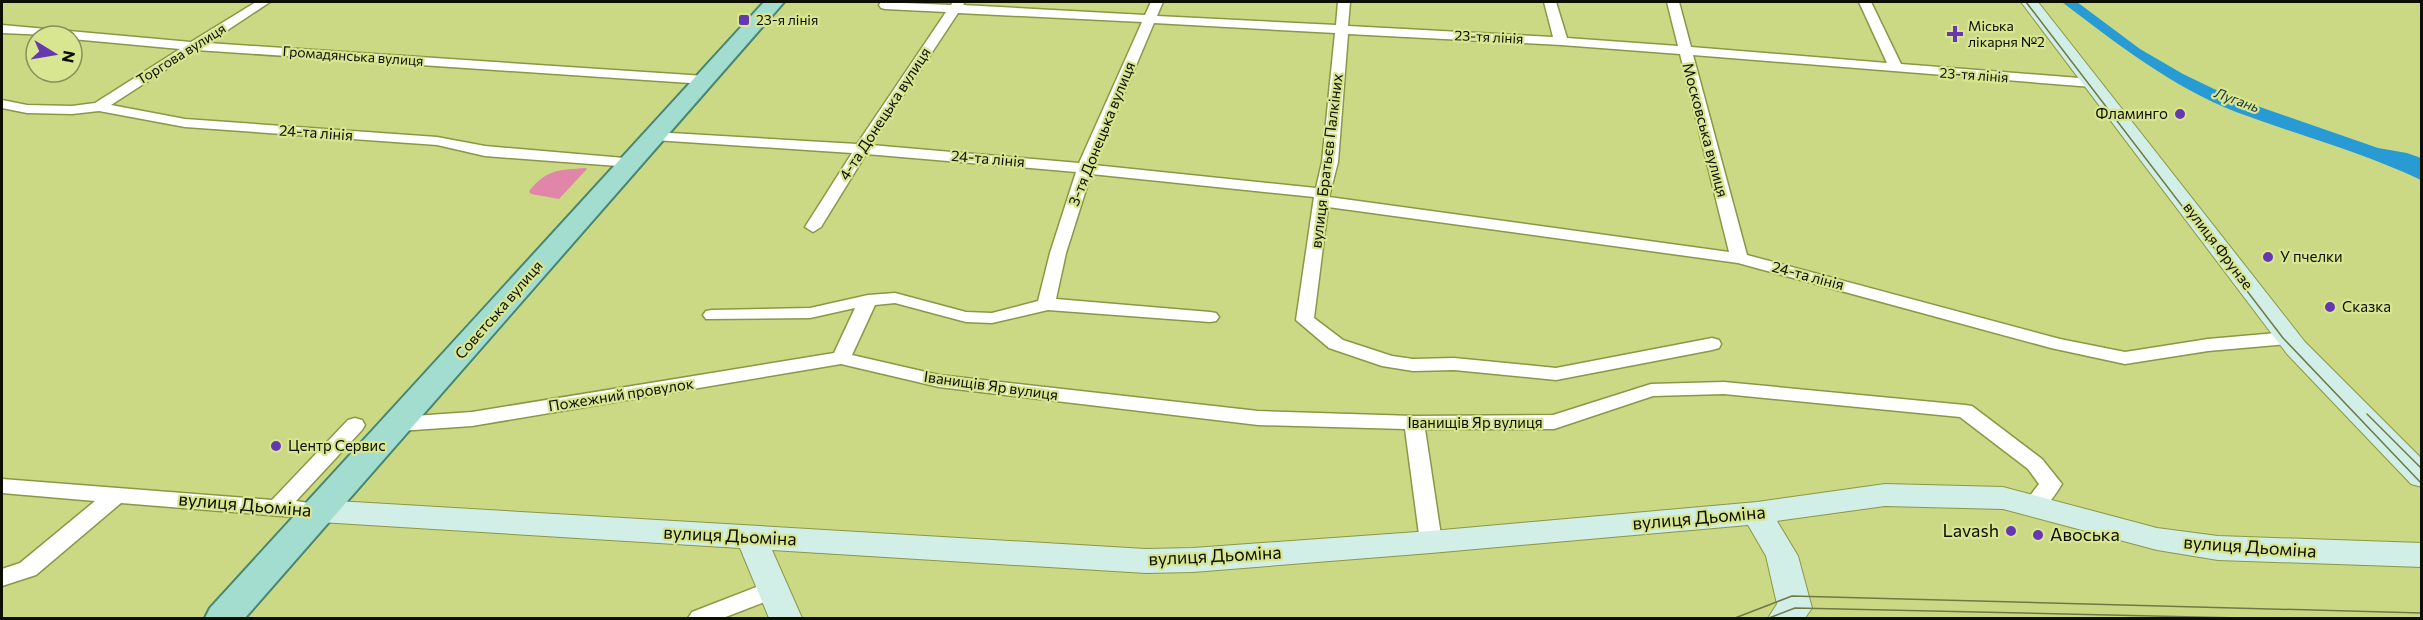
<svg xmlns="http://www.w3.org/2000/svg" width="2423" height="620" viewBox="0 0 2423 620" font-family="Commissioner,sans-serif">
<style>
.green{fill:#e186a8}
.water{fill:#289bd5}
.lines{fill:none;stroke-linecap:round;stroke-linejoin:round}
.street-casing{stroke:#8b9744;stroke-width:3}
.secondary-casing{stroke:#8b9744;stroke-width:2}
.primary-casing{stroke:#468672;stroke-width:4}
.street{fill:#fff;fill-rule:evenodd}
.secondary{fill:#d1eee7;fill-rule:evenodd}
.primary{fill:#a3ddcf;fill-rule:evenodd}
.tram{stroke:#707946;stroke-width:1.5}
.poi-dot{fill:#6638af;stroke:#d8e691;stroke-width:2}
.labels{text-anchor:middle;stroke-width:4.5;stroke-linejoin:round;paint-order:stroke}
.far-poi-label{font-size:14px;fill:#0b0e00;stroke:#d8e691;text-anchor:start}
.far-street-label{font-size:14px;fill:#0b0e00;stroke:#d8e691}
.far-water-label{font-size:14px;font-style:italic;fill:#1c3340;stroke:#d8e691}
.street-label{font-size:15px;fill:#0b0e00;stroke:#d8e691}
.poi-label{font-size:15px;fill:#0b0e00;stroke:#d8e691;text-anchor:start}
.near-street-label{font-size:18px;fill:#0b0e00;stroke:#d8e691}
.near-poi-label{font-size:18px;fill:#0b0e00;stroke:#d8e691;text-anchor:end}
</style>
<rect width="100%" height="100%" fill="#cbd985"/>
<path class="green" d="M 586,168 L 587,169 L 559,199 L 531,194 L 529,191 C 547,169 559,170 586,168 Z"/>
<path class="water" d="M 2062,2 L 2077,2 L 2140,49 L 2183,74 L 2214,89 L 2260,107 L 2378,148 L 2407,153 L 2421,158 L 2421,180 C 2362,152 2298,135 2236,112 C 2172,87 2116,43 2062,2 Z"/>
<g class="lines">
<defs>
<path id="street" d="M 256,2 L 270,2 L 208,43 L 705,76 L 712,80 L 705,84 L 196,50 L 111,105 L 185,119 L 437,137 L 485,146 L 636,159 L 639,162 L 631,167 L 485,156 L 437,145 L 185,127 L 99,111 L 72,114 L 27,113 L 2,108 L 2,100 L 27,105 L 72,106 L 95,103 L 180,49 L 72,39 L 72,36 L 2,33 L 2,25 L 191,42 Z
M 881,2 L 951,5 L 953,2 L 965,2 L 963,5 L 1145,15 L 1151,2 L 1163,2 L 1157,16 L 1336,25 L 1338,2 L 1350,2 L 1348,26 L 1553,37 L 1544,2 L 1556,2 L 1567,38 L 1678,46 L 1667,2 L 1679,2 L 1691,47 L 1887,63 L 1859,2 L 1871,2 L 1901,64 L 2092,79 L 2099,83 L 2092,87 L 1693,55 L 1747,255 L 2060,339 L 2125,352 L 2208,339 L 2288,332 L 2295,334 L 2297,338 L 2295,342 L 2288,344 L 2208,351 L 2125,364 L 2051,348 L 1738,263 L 1328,207 L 1314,318 L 1343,340 L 1392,356 L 1413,359 L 1454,358 L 1556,368 L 1712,338 L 1719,340 L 1721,344 L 1719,348 L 1712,350 L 1556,380 L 1454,370 L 1413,371 L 1382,366 L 1329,348 L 1296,320 L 1314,197 L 1091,174 L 1066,253 L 1056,299 L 1210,312 L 1216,313 L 1219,317 L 1216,321 L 1210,322 L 1048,310 L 992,323 L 966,322 L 895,303 L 875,305 L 852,355 L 939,375 L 1258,411 L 1414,416 L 1553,415 L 1651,384 L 1724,382 L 1965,405 L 1972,406 L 2042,459 L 2062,484 C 2053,498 2043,516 2025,511 L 2022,506 L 2039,484 L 2028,469 L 1960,417 L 1724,394 L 1653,396 L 1554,429 L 1425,429 L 1442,542 L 1439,548 L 1431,550 L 1423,548 L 1420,542 L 1405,429 L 1258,425 L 939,387 L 841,364 L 472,426 L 399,431 L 392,429 L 389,424 L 392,419 L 399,417 L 472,412 L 834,353 L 855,308 L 810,318 L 706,319 L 703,315 L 706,311 L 712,310 L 810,308 L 868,295 L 895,293 L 966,312 L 992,313 L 1038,301 L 1050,253 L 1076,172 L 866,154 L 821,227 L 813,232 L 805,227 L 852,153 L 654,140 L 647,136 L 654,132 L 857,144 L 946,12 L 885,9 L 881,8 L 879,5 ZM 958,13 L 1142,22 L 1079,163 L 871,145 ZM 1154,23 L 1335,33 L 1322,162 L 1316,188 L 1094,165 ZM 1348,34 L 1561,45 L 1680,54 L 1729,252 L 1329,197 L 1338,162 Z
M 355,418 L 362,420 L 365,425 L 362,430 L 296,501 L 328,506 L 331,511 L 328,516 L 320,519 L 121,503 L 36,575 L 2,586 L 2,569 L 20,563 L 95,501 L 2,493 L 2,479 L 272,500 L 348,420 Z
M 772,581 L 780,584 L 784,590 L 780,596 L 723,618 L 688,618 L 692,612 Z"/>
<path id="secondary" d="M 2021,2 L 2038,2 L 2305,342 L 2422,459 L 2422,487 L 2411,484 L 2287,354 Z
M 1885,484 L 2003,487 L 2157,528 L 2218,536 L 2422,543 L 2422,567 L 2218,560 L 2157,550 L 2003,509 L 1885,506 L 1777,521 L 1798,556 L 1812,608 L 1805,618 L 1768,618 L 1777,604 L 1766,556 L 1748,525 L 1431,553 L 1193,572 L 1146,573 L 772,550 L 802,618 L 769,618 L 740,548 L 320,522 L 309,519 L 305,511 L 309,503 L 320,500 L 1146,549 L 1193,548 L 1431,531 L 1757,502 Z"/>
<path id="primary" d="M 764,2 L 784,2 L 245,618 L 205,618 L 210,608 Z"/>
</defs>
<use href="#street" class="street-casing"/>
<use href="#secondary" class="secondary-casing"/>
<use href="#primary" class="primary-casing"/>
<use href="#street" class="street"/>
<use href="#secondary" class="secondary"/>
<use href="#primary" class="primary"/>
<path class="tram" d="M 2026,2 L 2283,338 L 2422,484
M 2367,414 L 2422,469
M 1735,618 L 1792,596 L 2422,613
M 1769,618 L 1795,608 L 2241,618"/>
</g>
<g class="poi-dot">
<rect x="738" y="14" width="12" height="12" rx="3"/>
<path d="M1952 25h6v6h6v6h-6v6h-6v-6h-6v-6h6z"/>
<circle cx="2180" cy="114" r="6"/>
<circle cx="2268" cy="257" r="6"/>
<circle cx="2330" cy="307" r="6"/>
<circle cx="276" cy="446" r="6"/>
<circle cx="2011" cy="531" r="6"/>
<circle cx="2038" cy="535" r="6"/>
</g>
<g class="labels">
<g class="far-poi-label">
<text x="756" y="25">23-я лінія</text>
<text x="1968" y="31">Міська<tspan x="1968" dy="16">лікарня №2</tspan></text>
</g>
<g class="far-street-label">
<text transform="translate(1489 37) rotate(3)" y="5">23-тя лінія</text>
<text transform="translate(181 54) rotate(-32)" y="5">Торгова вулиця</text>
<text transform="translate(353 56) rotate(4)" y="5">Громадянська вулиця</text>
<text transform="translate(1974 75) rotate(4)" y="5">23-тя лінія</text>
</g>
<g class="far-water-label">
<text transform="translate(2237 100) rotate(20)" y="5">Лугань</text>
</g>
<g class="street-label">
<text transform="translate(885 114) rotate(-57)" y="5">4-та Донецька вулиця</text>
<text transform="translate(1705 130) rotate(75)" y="5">Московська вулиця</text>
<text transform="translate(316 133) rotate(4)" y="5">24-та лінія</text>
<text transform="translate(1102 134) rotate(-68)" y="5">3-тя Донецька вулиця</text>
<text transform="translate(988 159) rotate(5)" y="5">24-та лінія</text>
<text transform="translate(1327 161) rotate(-83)" y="5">вулиця Братьєв Палкіних</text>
<text transform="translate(2218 246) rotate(53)" y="5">вулиця Фрунзе</text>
<text transform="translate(1808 276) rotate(15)" y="5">24-та лінія</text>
<text transform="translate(499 310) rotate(-49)" y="5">Совєтська вулиця</text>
<text transform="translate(991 386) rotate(8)" y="5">Іванищів Яр вулиця</text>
<text transform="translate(621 395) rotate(-9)" y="5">Пожежний провулок</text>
<text x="1475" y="428">Іванищів Яр вулиця</text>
</g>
<g class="poi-label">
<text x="2168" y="119" text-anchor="end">Фламинго</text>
<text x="2280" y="262">У пчелки</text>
<text x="2342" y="312">Сказка</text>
<text x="288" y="451">Центр Сервис</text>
</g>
<g class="near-street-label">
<text transform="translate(245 505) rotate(5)" y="6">вулиця Дьоміна</text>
<text transform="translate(1699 518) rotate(-5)" y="6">вулиця Дьоміна</text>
<text transform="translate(730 536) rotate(3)" y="6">вулиця Дьоміна</text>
<text transform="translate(2250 547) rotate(4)" y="6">вулиця Дьоміна</text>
<text transform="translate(1215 556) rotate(-3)" y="6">вулиця Дьоміна</text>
</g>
<g class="near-poi-label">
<text x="1999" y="537">Lavash</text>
<text x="2050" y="541" text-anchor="start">Авоська</text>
</g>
</g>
<rect width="2423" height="620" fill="none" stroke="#0b0e00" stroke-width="6"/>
<g transform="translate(54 54) rotate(101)"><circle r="28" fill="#d8e691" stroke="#869057" stroke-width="1.5"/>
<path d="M0-4.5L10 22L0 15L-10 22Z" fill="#6638af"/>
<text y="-9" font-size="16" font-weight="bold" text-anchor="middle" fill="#0b0e00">N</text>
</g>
</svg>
